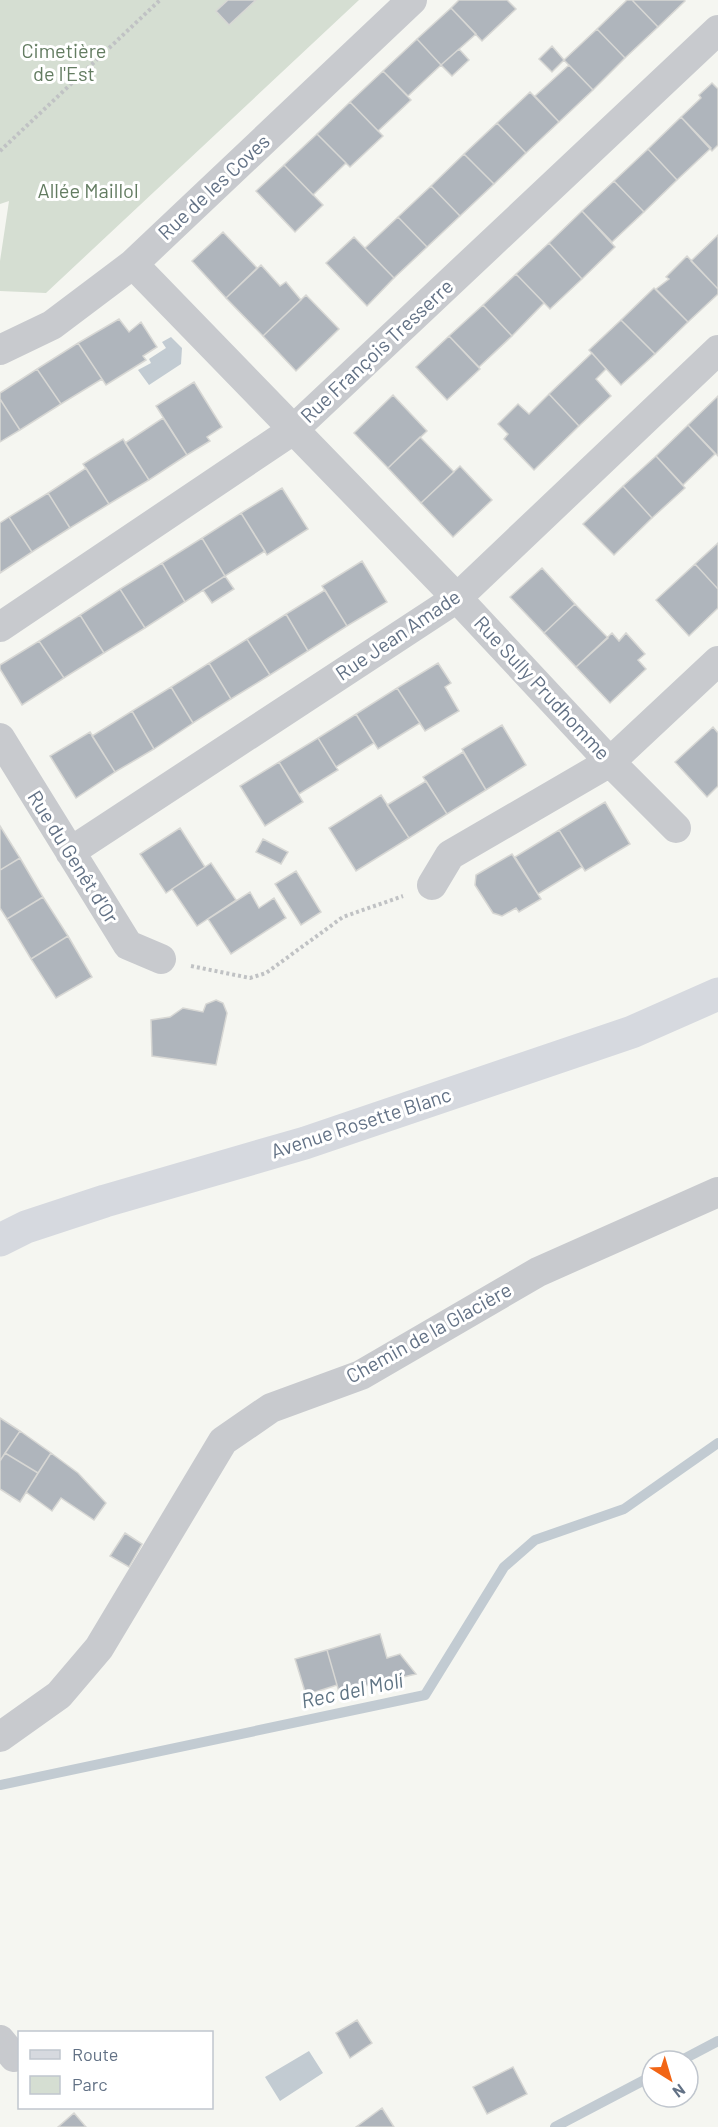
<svg xmlns="http://www.w3.org/2000/svg" width="718" height="2127" viewBox="0 0 718 2127" font-family="Barlow,sans-serif">
<style>
.green{fill:#d5ded2}
.water{fill:#c2cbd2}
.lines{fill:none;stroke-linecap:round;stroke-linejoin:round}
.stream{stroke:#c2cbd2;stroke-width:10}
.building{fill:#afb5bc;stroke:#d7d7d4;stroke-width:1.5}
.path{stroke:#c0c2c4;stroke-width:4;stroke-dasharray:3 3;stroke-linecap:butt}
.minor{stroke:#c8cace;stroke-width:30}
.secondary{stroke:#d6d9df;stroke-width:33}
.labels{text-anchor:middle;stroke-width:6;stroke-linejoin:round;paint-order:stroke}
.park-label{font-size:20px;fill:#637c61;stroke:#fff}
.street-label{font-size:20px;fill:#627185;stroke:#fff}
.water-label{font-size:21px;font-style:italic;fill:#5e7383;stroke:#fff}
</style>
<rect width="100%" height="100%" fill="#f5f6f1"/>
<path class="green" d="M 0,0 L 359,0 L 46,293 L 0,291 L 0,261 L 9,201 L 0,204 Z"/>
<path class="water" d="M 171,337 L 182,348 L 181,364 L 149,385 L 138,370 L 151,363 L 149,359 L 166,348 L 162,342 Z
M 309,2051 L 323,2073 L 280,2101 L 265,2077 Z"/>
<g class="lines">
<path class="stream" d="M 0,1785 L 425,1695 L 504,1567 L 535,1540 L 624,1509 L 718,1443
M 680,2061 L 718,2041
M 555,2127 L 652,2076"/>
</g>
<path class="building" d="M 228,0 L 256,0 L 229,25 L 216,11 Z
M 459,0 L 507,0 L 516,9 L 482,41 L 451,8 Z
M 627,0 L 632,0 L 658,27 L 625,58 L 597,29 Z
M 632,0 L 684,0 L 685,1 L 658,27 Z
M 451,8 L 476,34 L 441,65 L 417,39 Z
M 597,29 L 625,58 L 593,90 L 564,60 Z
M 417,39 L 441,65 L 408,96 L 383,71 Z
M 552,46 L 564,60 L 552,72 L 539,59 Z
M 459,49 L 469,60 L 452,76 L 441,65 Z
M 569,65 L 593,90 L 559,122 L 535,96 Z
M 383,71 L 411,100 L 378,131 L 350,102 Z
M 712,83 L 718,89 L 718,145 L 712,151 L 681,117 L 701,98 L 699,95 Z
M 530,92 L 559,122 L 526,153 L 497,123 Z
M 350,102 L 383,136 L 350,167 L 317,134 Z
M 681,117 L 711,148 L 677,180 L 648,149 Z
M 497,123 L 526,153 L 494,184 L 464,154 Z
M 317,134 L 346,163 L 313,195 L 284,165 Z
M 648,149 L 677,180 L 644,212 L 614,181 Z
M 464,154 L 494,184 L 460,216 L 431,186 Z
M 284,165 L 323,205 L 295,232 L 256,191 Z
M 614,181 L 644,212 L 612,242 L 582,211 Z
M 431,186 L 460,216 L 427,247 L 398,217 Z
M 582,211 L 615,247 L 582,279 L 549,243 Z
M 398,217 L 427,247 L 394,278 L 365,248 Z
M 223,232 L 257,268 L 226,298 L 192,261 Z
M 718,235 L 718,289 L 691,261 Z
M 354,237 L 394,278 L 367,306 L 326,263 Z
M 549,243 L 582,279 L 550,309 L 516,274 Z
M 687,256 L 718,289 L 718,294 L 688,322 L 656,289 L 669,279 L 666,277 Z
M 261,265 L 280,286 L 286,282 L 301,300 L 263,336 L 226,298 Z
M 516,274 L 544,303 L 512,336 L 483,305 Z
M 654,288 L 688,322 L 655,354 L 621,320 Z
M 306,295 L 339,329 L 296,371 L 263,336 Z
M 483,305 L 512,336 L 479,367 L 449,336 Z
M 119,319 L 129,332 L 141,322 L 157,347 L 143,356 L 146,360 L 106,385 L 78,343 Z
M 621,320 L 655,354 L 621,385 L 589,350 Z
M 449,336 L 480,369 L 447,400 L 416,367 Z
M 78,343 L 102,379 L 61,404 L 37,369 Z
M 592,353 L 606,369 L 596,379 L 611,396 L 579,426 L 549,394 Z
M 37,369 L 61,404 L 20,430 L 0,399 L 0,393 Z
M 194,382 L 222,427 L 207,437 L 210,441 L 187,455 L 156,406 Z
M 549,394 L 579,426 L 534,470 L 504,439 L 508,434 L 498,424 L 518,404 L 529,414 Z
M 393,395 L 427,431 L 388,468 L 354,433 Z
M 718,396 L 718,456 L 688,425 Z
M 0,399 L 20,430 L 0,442 Z
M 163,418 L 187,455 L 149,480 L 125,443 Z
M 688,425 L 715,454 L 683,485 L 656,456 Z
M 420,437 L 454,472 L 421,503 L 388,468 Z
M 123,439 L 149,480 L 109,504 L 83,464 Z
M 656,456 L 685,488 L 652,518 L 623,486 Z
M 460,466 L 492,500 L 453,537 L 421,503 Z
M 86,468 L 109,504 L 70,528 L 48,493 Z
M 623,486 L 652,518 L 614,555 L 583,524 Z
M 282,488 L 308,529 L 267,555 L 241,513 Z
M 48,493 L 70,528 L 32,552 L 9,517 Z
M 241,513 L 265,551 L 225,576 L 202,538 Z
M 9,517 L 32,552 L 0,573 L 0,523 Z
M 202,538 L 225,576 L 185,602 L 162,563 Z
M 718,543 L 718,589 L 695,564 Z
M 362,561 L 387,602 L 347,626 L 322,586 Z
M 162,563 L 185,602 L 145,628 L 120,589 Z
M 695,564 L 718,589 L 718,608 L 689,636 L 656,600 Z
M 542,568 L 575,604 L 544,633 L 510,597 Z
M 225,576 L 234,589 L 212,603 L 203,590 Z
M 120,589 L 145,628 L 104,653 L 80,615 Z
M 325,590 L 347,626 L 308,651 L 286,614 Z
M 575,604 L 608,638 L 576,667 L 544,633 Z
M 286,614 L 308,651 L 270,675 L 247,639 Z
M 80,615 L 104,653 L 64,678 L 39,641 Z
M 612,633 L 619,641 L 626,633 L 645,654 L 638,660 L 646,669 L 610,703 L 576,667 Z
M 247,639 L 270,675 L 231,699 L 209,663 Z
M 39,641 L 64,678 L 22,705 L 0,669 L 0,665 Z
M 209,663 L 231,699 L 193,723 L 171,687 Z
M 438,663 L 451,683 L 445,687 L 459,711 L 425,731 L 397,688 Z
M 171,687 L 193,723 L 154,749 L 132,711 Z
M 397,688 L 420,723 L 378,749 L 356,714 Z
M 132,711 L 154,749 L 115,772 L 92,736 Z
M 356,714 L 374,743 L 336,767 L 318,738 Z
M 502,725 L 526,765 L 486,790 L 462,749 Z
M 713,727 L 718,733 L 718,786 L 707,797 L 675,762 Z
M 90,732 L 115,772 L 76,798 L 50,756 Z
M 318,738 L 338,770 L 299,794 L 279,762 Z
M 463,752 L 486,790 L 447,814 L 423,777 Z
M 279,762 L 303,802 L 265,826 L 240,786 Z
M 426,781 L 447,814 L 409,838 L 387,805 Z
M 381,795 L 409,838 L 356,871 L 329,828 Z
M 605,802 L 630,844 L 585,871 L 559,830 Z
M 0,826 L 20,858 L 0,870 Z
M 180,828 L 205,867 L 166,893 L 140,854 Z
M 559,830 L 582,867 L 538,894 L 515,857 Z
M 263,839 L 288,852 L 281,864 L 256,852 Z
M 512,854 L 541,899 L 519,912 L 516,908 L 502,916 L 493,913 L 475,885 L 476,875 Z
M 20,858 L 43,897 L 7,919 L 0,908 L 0,870 Z
M 211,863 L 236,900 L 197,926 L 172,889 Z
M 296,871 L 321,912 L 301,925 L 275,884 Z
M 250,892 L 259,908 L 274,898 L 286,918 L 231,954 L 208,919 Z
M 43,897 L 68,936 L 31,959 L 7,919 Z
M 68,936 L 92,977 L 56,998 L 31,959 Z
M 216,1000 L 223,1003 L 227,1013 L 216,1065 L 152,1056 L 151,1020 L 170,1017 L 183,1008 L 203,1012 L 206,1004 Z
M 0,1418 L 20,1431 L 0,1461 Z
M 20,1431 L 51,1453 L 38,1473 L 5,1453 Z
M 5,1453 L 38,1473 L 20,1502 L 0,1489 L 0,1461 Z
M 51,1453 L 78,1473 L 106,1503 L 94,1520 L 61,1498 L 52,1511 L 26,1492 Z
M 125,1533 L 142,1544 L 129,1567 L 110,1556 Z
M 380,1634 L 387,1658 L 400,1654 L 416,1674 L 339,1692 L 327,1650 Z
M 327,1650 L 337,1685 L 306,1695 L 295,1659 Z
M 357,2020 L 372,2043 L 350,2058 L 336,2033 Z
M 513,2067 L 527,2094 L 487,2114 L 473,2087 Z
M 382,2108 L 394,2127 L 356,2127 Z
M 74,2113 L 86,2127 L 58,2127 Z"/>
<g class="lines">
<path class="path" d="M 0,151 L 160,0
M 191,966 L 250,978 L 266,973 L 343,917 L 403,896"/>
<path class="minor" d="M 133,264 L 457,598 L 610,762 L 676,828
M 0,350 L 52,325 L 133,264 L 412,0
M 0,627 L 293,430 L 718,30
M 0,738 L 128,945 L 161,959
M 70,852 L 457,598 L 718,350
M 432,885 L 450,855 L 610,762 L 718,661
M 0,1737 L 59,1695 L 99,1648 L 223,1441 L 271,1408 L 361,1375 L 538,1272 L 718,1192
M 0,2040 L 14,2057"/>
<path class="secondary" d="M 0,1240 L 26,1227 L 105,1201 L 305,1143 L 632,1032 L 718,994"/>
</g>
<g class="labels">
<g class="park-label">
<text x="64" y="58">Cimetière<tspan x="64" dy="23">de l'Est</tspan></text>
<text x="88" y="198">Allée Maillol</text>
</g>
<g class="street-label">
<text transform="translate(214 187) rotate(-43)" y="7">Rue de les Coves</text>
<text transform="translate(377 351) rotate(-43)" y="7">Rue François Tresserre</text>
<text transform="translate(398 635) rotate(-34)" y="7">Rue Jean Amade</text>
<text transform="translate(542 688) rotate(47)" y="7">Rue Sully Prudhomme</text>
<text transform="translate(73 857) rotate(58)" y="7">Rue du Genêt d'Or</text>
<text transform="translate(361 1123) rotate(-18)" y="7">Avenue Rosette Blanc</text>
<text transform="translate(429 1333) rotate(-29)" y="7">Chemin de la Glacière</text>
</g>
<g class="water-label">
<text transform="translate(352 1691) rotate(-12)" y="7">Rec del Molí</text>
</g>
</g>
<rect x="18" y="2031" width="195" height="78" fill="#ffffff" stroke="#c0c6ce" stroke-width="1.5"/>
<rect x="30" y="2050" width="30" height="9" fill="#d6d9df" stroke="#c0c6ce" stroke-width="1.5"/>
<text x="72" y="2061" font-size="18" fill="#627185">Route</text>
<rect x="30" y="2076" width="30" height="18" fill="#d5ded2" stroke="#c0c6ce" stroke-width="1.5"/>
<text x="72" y="2091" font-size="18" fill="#627185">Parc</text>
<g transform="translate(670 2079) rotate(143)"><circle r="28" fill="#ffffff" stroke="#c0c6ce" stroke-width="1.5"/>
<path d="M0-4.5L10 22L0 15L-10 22Z" fill="#f26515"/>
<text y="-9" font-size="16" font-weight="bold" text-anchor="middle" fill="#627185">N</text>
</g>
</svg>
